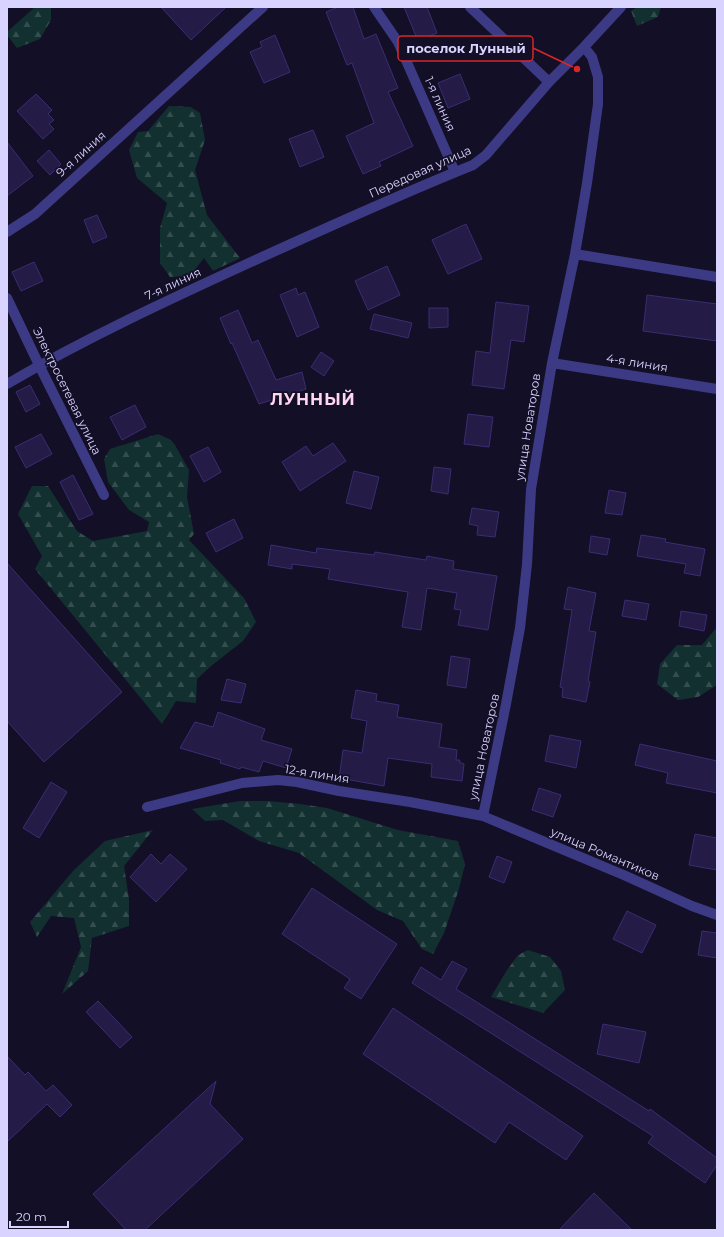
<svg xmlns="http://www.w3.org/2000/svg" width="724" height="1237" viewBox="0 0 724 1237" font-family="Montserrat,sans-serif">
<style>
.forest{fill:url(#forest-firs)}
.building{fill:#241b47;stroke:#3b2d73}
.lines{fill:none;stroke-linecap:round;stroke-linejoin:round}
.minor{stroke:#3d3a85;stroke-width:10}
.labels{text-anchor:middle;stroke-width:3.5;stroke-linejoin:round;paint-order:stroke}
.street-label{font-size:12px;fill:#d9d4ff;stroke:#130f26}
.district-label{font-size:16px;font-weight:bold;letter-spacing:1px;fill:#ffd6f0;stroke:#130f26}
.leader{fill:none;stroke:#d62828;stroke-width:1.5}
.callout-dot{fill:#d62828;stroke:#130f26;stroke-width:1.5}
.callout{fill:#130f26;stroke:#d62828;stroke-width:1.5}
.callout-label{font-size:13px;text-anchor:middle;font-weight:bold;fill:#d9d4ff}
</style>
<defs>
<pattern id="forest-firs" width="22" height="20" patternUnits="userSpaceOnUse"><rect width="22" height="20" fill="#12302f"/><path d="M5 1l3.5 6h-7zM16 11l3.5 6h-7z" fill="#344d4e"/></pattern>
</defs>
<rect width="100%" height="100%" fill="#130f26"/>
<path class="forest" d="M 35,7 L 51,7 L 51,20 L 40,39 L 17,48 L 7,35 L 7,32 Z
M 637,7 L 661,7 L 658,17 L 637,26 L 631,11 Z
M 169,106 L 191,107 L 200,113 L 205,140 L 195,170 L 207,215 L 240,258 L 213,271 L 204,258 L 190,276 L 170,277 L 160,263 L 160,228 L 167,203 L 137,178 L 129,150 L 138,132 L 148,131 Z
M 158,434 L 171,440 L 175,445 L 189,470 L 187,497 L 194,534 L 189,540 L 244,598 L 256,622 L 243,641 L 211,666 L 197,679 L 196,703 L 176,701 L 162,724 L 35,569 L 42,556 L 18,514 L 32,486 L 48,486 L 77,531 L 93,541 L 147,531 L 149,522 L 129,510 L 108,482 L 104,459 L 110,449 Z
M 717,627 L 717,685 L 698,697 L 678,700 L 657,684 L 660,664 L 677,645 L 702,645 Z
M 240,801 L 268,801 L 300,804 L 327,808 L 398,830 L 458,841 L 465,864 L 459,889 L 444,933 L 433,954 L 422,949 L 403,921 L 377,910 L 299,853 L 259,841 L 223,820 L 205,821 L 192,809 Z
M 153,830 L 124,866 L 129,899 L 129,926 L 92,938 L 88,971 L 62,994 L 81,947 L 74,918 L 51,916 L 37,937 L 30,922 L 73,871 L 105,841 Z
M 528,950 L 550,957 L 561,971 L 565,990 L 543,1013 L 491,997 L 507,970 L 518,955 Z"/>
<path class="building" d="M 161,7 L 226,7 L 191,40 Z
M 338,7 L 353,7 L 364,39 L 376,34 L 398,88 L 388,92 L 413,146 L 379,162 L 381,166 L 363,174 L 346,136 L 374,123 L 352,63 L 347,65 L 326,12 Z
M 404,7 L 427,7 L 437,33 L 418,41 Z
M 275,35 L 290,72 L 264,83 L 250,52 L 262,47 L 260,42 Z
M 460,74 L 470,99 L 448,108 L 438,83 Z
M 36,94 L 52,110 L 48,114 L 54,120 L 49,124 L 54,129 L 43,139 L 17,111 Z
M 313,130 L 324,157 L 300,167 L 289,139 Z
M 7,142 L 33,176 L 7,196 Z
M 49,150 L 61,164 L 50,175 L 37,161 Z
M 97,215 L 107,237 L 93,243 L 84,220 Z
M 466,224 L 482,259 L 448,274 L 432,240 Z
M 34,262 L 43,281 L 21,291 L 12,272 Z
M 387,266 L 400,295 L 368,310 L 355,281 Z
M 296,288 L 298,295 L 305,292 L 319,327 L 297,337 L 280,295 Z
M 647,295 L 717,304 L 717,341 L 643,331 Z
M 496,302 L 529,306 L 524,342 L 511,340 L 504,389 L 472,385 L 476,351 L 490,353 Z
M 429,308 L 448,308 L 448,327 L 429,328 Z
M 238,310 L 252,343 L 258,340 L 276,380 L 302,372 L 306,389 L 259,404 L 232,343 L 231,344 L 220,318 Z
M 374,314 L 412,323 L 408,338 L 370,329 Z
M 321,352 L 334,361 L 324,376 L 311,367 Z
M 30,385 L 40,404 L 26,412 L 16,392 Z
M 135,405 L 146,427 L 122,440 L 110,417 Z
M 468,414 L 493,417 L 489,447 L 464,444 Z
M 41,434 L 52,454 L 26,468 L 15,447 Z
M 333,443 L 346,461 L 300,491 L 282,462 L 306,446 L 313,456 Z
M 208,447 L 221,472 L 204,482 L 190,456 Z
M 434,467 L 451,469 L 448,494 L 431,491 Z
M 354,471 L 379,477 L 371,509 L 346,503 Z
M 73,475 L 93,514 L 79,520 L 60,482 Z
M 609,490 L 626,493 L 622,515 L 605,513 Z
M 472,508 L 499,512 L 495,537 L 477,535 L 478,526 L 469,524 Z
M 234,519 L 243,538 L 216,552 L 206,533 Z
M 641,535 L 666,539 L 665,542 L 705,549 L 700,576 L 684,573 L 686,564 L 637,556 Z
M 591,536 L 610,539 L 607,555 L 589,552 Z
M 271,545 L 316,553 L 317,548 L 374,555 L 375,552 L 426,560 L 427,556 L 454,561 L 453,569 L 497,576 L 488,630 L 458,625 L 461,610 L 454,609 L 457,593 L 427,588 L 421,630 L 402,627 L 408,592 L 328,579 L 330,569 L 292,564 L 292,569 L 268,565 Z
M 7,563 L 122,692 L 44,762 L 7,721 Z
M 568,587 L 596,593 L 589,631 L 596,632 L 588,681 L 590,682 L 586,702 L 562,697 L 563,688 L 560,687 L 572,610 L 564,609 Z
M 625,600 L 649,604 L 646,620 L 622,616 Z
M 681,611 L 707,615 L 704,631 L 679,626 Z
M 451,656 L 470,659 L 466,688 L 447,685 Z
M 227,679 L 246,684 L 241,703 L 221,700 Z
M 356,690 L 377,694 L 376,701 L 399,705 L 397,717 L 442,724 L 439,747 L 457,750 L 456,760 L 460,760 L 459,762 L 464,764 L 462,781 L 431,777 L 432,764 L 388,758 L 384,786 L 339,778 L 343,750 L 362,753 L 367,721 L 351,718 Z
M 218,712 L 265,729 L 261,740 L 292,749 L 286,768 L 263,761 L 259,772 L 241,767 L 240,769 L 220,763 L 221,760 L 180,748 L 195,722 L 213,727 Z
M 550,735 L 581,741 L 576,768 L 545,761 Z
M 640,744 L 717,761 L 717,793 L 666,783 L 668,773 L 635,765 Z
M 51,782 L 67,792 L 39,838 L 23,828 Z
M 539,788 L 561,795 L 553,817 L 532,810 Z
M 695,834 L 717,838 L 717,870 L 689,865 Z
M 151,854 L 161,864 L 170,854 L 187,869 L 156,902 L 130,877 Z
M 497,856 L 512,862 L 504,883 L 489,877 Z
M 312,888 L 397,944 L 361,999 L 344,988 L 350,979 L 282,934 Z
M 627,911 L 656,925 L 642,953 L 613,939 Z
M 702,931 L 717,933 L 717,958 L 698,955 Z
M 452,961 L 467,969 L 456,989 L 649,1111 L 650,1109 L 717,1158 L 717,1165 L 705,1183 L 648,1143 L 653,1136 L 412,983 L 421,967 L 441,980 Z
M 98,1001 L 132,1037 L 120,1048 L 86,1012 Z
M 393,1008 L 583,1136 L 566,1160 L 509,1122 L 495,1143 L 363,1054 Z
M 603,1024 L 646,1032 L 639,1063 L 597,1054 Z
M 7,1056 L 25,1075 L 28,1072 L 46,1091 L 53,1085 L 72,1105 L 60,1117 L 47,1104 L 7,1142 Z
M 216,1081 L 210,1104 L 243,1139 L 145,1230 L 126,1230 L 93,1194 Z
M 594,1193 L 632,1230 L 559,1230 Z"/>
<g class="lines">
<path class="minor" d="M 374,7 L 398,42 L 455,172
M 470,7 L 549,82
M 7,232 L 35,214 L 263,7
M 575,254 L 717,277
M 7,298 L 39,365 L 104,495
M 552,363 L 717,389
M 7,384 C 86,338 168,300 251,262 C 324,229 398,195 473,165 L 486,155 L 549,82 L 584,47 L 621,7
M 147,807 L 242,783 L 278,780 L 297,782 L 339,791 L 410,802 L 483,816 L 626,876 L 692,906 L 717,915
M 483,816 L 506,704 L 520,628 L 527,564 L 531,489 L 552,363 L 575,254 L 587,183 L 598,104 L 598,77 L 592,57 L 584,47"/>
</g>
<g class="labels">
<g class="street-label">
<text transform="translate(440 104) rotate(66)" y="4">1-я линия</text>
<text transform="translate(81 154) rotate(-42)" y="4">9-я линия</text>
<text transform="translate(420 172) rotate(-24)" y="4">Передовая улица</text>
<text transform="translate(173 284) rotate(-25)" y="4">7-я линия</text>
<text transform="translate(637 363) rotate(9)" y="4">4-я линия</text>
<text transform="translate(67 391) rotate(64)" y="4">Электросетевая улица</text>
<text transform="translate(528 427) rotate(-81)" y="4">улица Новаторов</text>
<text transform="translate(484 747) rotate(-78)" y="4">улица Новаторов</text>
<text transform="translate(317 774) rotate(9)" y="4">12-я линия</text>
<text transform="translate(605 854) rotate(23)" y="4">улица Романтиков</text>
</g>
<g class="district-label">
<text x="313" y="405">ЛУННЫЙ</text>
</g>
</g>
<path class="leader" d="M577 69L533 48"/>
<circle class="callout-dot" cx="577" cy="69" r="4"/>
<rect class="callout" x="398" y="36" width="135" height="25" rx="4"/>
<g class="callout-label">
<text x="466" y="53">поселок Лунный</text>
</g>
<rect width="724" height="1237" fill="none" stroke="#d9d4ff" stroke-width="16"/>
<path d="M10 1221v6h58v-6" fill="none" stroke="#d9d4ff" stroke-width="2"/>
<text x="16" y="1221" font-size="12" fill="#d9d4ff" stroke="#130f26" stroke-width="3" paint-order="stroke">20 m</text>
</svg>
